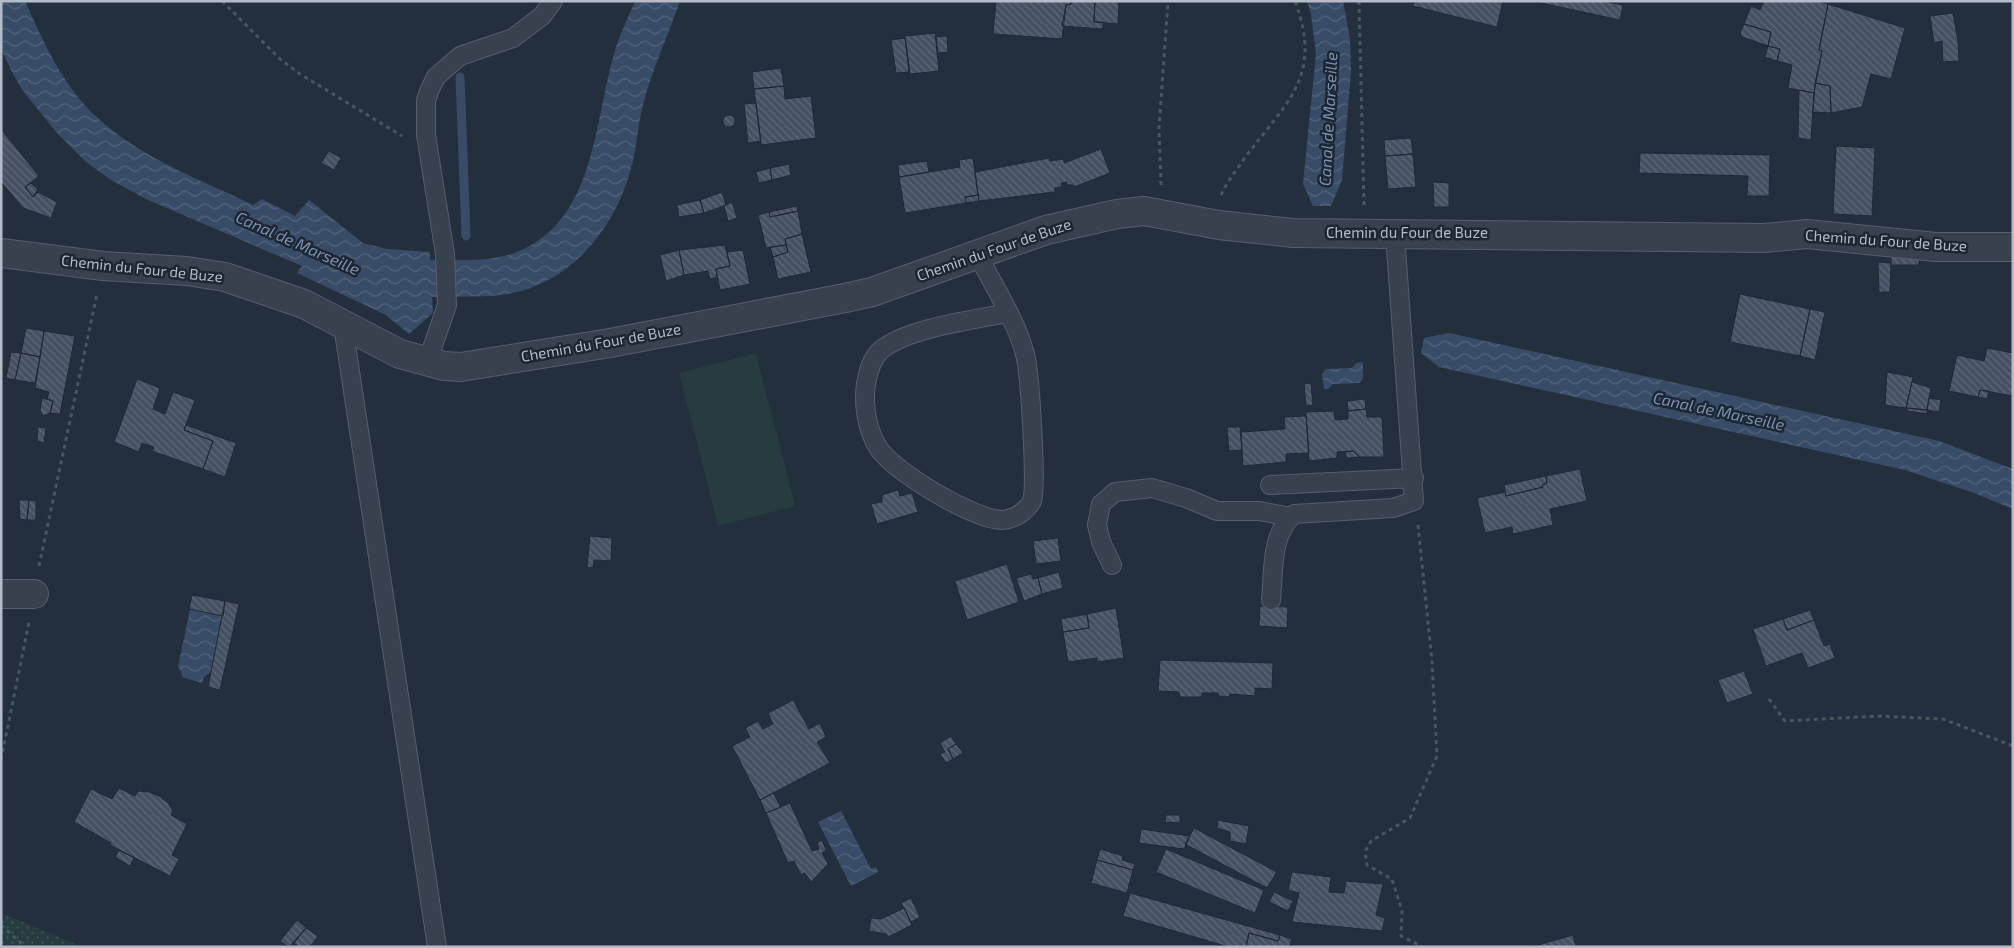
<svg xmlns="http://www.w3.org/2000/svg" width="2014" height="948" viewBox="0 0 2014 948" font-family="'Exo 2',sans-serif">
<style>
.grass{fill:url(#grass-dots)}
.green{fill:#263c3f}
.water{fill:url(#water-waves)}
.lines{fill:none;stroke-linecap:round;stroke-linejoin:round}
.stream{stroke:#394c67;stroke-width:9}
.building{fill:url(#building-back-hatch);stroke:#1f2835}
.lane-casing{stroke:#565f6c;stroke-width:20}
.street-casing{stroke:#565f6c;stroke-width:30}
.path{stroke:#44595c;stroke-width:3;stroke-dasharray:4 4;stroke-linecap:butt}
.lane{stroke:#38414e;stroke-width:18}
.street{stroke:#38414e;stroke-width:28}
.labels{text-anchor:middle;stroke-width:5;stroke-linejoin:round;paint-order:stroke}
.street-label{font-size:15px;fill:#b4bcc9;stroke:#1d2633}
.water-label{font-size:16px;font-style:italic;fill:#7c92b1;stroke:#1d2633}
</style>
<defs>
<pattern id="grass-dots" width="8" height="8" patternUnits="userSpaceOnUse" patternTransform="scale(1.25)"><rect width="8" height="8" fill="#263c3f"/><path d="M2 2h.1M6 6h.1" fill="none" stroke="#435659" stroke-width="1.8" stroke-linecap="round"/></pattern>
<pattern id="water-waves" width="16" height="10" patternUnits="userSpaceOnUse" patternTransform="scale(1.25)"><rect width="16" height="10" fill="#394c67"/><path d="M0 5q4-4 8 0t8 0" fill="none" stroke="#53647b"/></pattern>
<pattern id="building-back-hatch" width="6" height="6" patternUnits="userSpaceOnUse" patternTransform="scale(1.25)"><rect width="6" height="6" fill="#455162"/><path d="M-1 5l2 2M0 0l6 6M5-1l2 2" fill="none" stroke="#5d6877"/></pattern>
</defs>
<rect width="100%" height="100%" fill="#242f3e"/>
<path class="grass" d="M 1,913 L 82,947 L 1,947 Z"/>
<path class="green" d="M 756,353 L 795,506 L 718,526 L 679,373 Z"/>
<path class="water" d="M 1,1 L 25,1 C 44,43 64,89 100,120 C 143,159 202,180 253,205 L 262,199 L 295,216 L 309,200 L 363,243 L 387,249 L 430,252 L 430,260 C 458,259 490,263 517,252 C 595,221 594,123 614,54 C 619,36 628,18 635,1 L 680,1 C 668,36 652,69 643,105 C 637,127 637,150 630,172 C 613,231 570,283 508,294 C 483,298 457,296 432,297 L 433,313 L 409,334 L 386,315 L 297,273 L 302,266 L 146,199 L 111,180 L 86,162 L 57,133 L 23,91 L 13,74 L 1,49 Z
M 1307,1 L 1343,1 L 1350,39 L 1351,71 L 1342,180 L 1331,206 L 1313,206 L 1303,184 L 1316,54 L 1311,14 Z
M 1449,333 L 1939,441 L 2013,469 L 2013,509 L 1974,493 L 1905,470 L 1439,367 L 1421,353 L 1424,338 Z
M 1363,362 L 1363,378 L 1359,383 L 1333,384 L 1328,389 L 1324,389 L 1322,374 L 1326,369 L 1352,368 L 1356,363 Z
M 190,609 L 223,616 L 211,672 L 204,677 L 202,683 L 182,677 L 181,671 L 178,667 Z
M 841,811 L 871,869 L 876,867 L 878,872 L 851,886 L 818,822 Z"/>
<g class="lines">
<path class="stream" d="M 460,77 L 466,236"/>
</g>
<path class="building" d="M 996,1 L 1071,1 L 1071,4 L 1066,5 L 1062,39 L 993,34 Z
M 1071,1 L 1095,1 L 1094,22 L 1103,22 L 1103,29 L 1062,26 L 1066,5 L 1071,4 Z
M 1095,1 L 1119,1 L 1118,24 L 1094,22 Z
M 1415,1 L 1503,1 L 1497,27 L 1413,6 Z
M 1532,1 L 1603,1 L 1623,5 L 1620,20 Z
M 1764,1 L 1819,1 L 1828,4 L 1819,50 L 1822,51 L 1814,93 L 1788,88 L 1792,65 L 1777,61 L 1780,49 L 1768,46 L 1771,32 L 1744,24 L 1751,6 L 1760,10 Z
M 1828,4 L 1905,28 L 1891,79 L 1871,74 L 1862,107 L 1831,113 L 1830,86 L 1815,83 L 1822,51 L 1819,50 Z
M 1953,13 L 1958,41 L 1959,61 L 1943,62 L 1942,41 L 1934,43 L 1930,16 Z
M 1744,24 L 1771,32 L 1768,46 L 1742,37 L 1740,33 Z
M 935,33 L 939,71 L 910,74 L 905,36 Z
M 947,36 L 948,52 L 938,53 L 936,37 Z
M 905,38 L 909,72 L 896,73 L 891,40 Z
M 1768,46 L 1780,49 L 1777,61 L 1765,57 Z
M 781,68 L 784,86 L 754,89 L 752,72 Z
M 1815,83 L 1830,86 L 1831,113 L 1813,112 Z
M 784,86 L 785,99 L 811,96 L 816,138 L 761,145 L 754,89 Z
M 1799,90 L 1814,93 L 1811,140 L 1798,138 Z
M 756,103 L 761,141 L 748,143 L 744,104 Z
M723 121a6 6 0 1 1 12 0a6 6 0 1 1-12 0Z
M 1,129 L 39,176 L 25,187 L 33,197 L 38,192 L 57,202 L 51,218 L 23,208 L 1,182 Z
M 1411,138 L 1413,154 L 1385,156 L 1384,140 Z
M 1836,146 L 1875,148 L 1872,216 L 1833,214 Z
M 1101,149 L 1110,173 L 1074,187 L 1073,185 L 1067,185 L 1067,182 L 1061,183 L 1062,187 L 1055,188 L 1055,192 L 979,201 L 975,172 L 1049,158 L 1050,161 L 1064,159 L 1064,163 Z
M 329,151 L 341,158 L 334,170 L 321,163 Z
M 1640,153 L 1770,155 L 1769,196 L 1747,196 L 1748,176 L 1639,173 Z
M 1413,154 L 1416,187 L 1388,189 L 1385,156 Z
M 973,158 L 978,195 L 965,197 L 966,203 L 905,213 L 899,177 L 960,167 L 959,160 Z
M 927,161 L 929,172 L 899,177 L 898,165 Z
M 789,164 L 791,175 L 772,180 L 770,168 Z
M 770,168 L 772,180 L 759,183 L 756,172 Z
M 1433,182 L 1449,183 L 1449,207 L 1434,207 Z
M 31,183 L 38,189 L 33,197 L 25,187 Z
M 722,192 L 726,205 L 704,213 L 700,200 Z
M 978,195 L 979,201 L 966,203 L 965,197 Z
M 700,200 L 704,213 L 679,217 L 677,205 Z
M 732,202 L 737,218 L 728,221 L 724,206 Z
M 797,206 L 798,211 L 770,217 L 769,212 Z
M 798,211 L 802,234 L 785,239 L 786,245 L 766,248 L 758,215 L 769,212 L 770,217 Z
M 802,234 L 811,272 L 778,279 L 773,257 L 788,252 L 785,239 Z
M 725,245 L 730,266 L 716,269 L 717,277 L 710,279 L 708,271 L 684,275 L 679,250 Z
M 786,245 L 788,252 L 773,257 L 770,247 Z
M 679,250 L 684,275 L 666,281 L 660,255 Z
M 743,250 L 750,284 L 720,290 L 716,269 L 730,266 L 727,252 Z
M 1891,255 L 1919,256 L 1919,265 L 1891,265 Z
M 1878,262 L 1891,263 L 1890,292 L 1879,292 Z
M 1740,294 L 1810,309 L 1800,356 L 1730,342 Z
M 1810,309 L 1825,312 L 1815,360 L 1800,356 Z
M 26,328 L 44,331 L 40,357 L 21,353 Z
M 44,331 L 75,336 L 60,414 L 50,413 L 53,401 L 47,399 L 49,392 L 35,388 Z
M 1987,348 L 2013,353 L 2013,396 L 1980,390 L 1978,397 L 1949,391 L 1957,355 L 1984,361 Z
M 11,352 L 21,353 L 15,380 L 6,378 Z
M 21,353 L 40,357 L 35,383 L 15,380 Z
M 1887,372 L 1913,377 L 1906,408 L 1885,405 Z
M 137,379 L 160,388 L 153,409 L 165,414 L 173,392 L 195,400 L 184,430 L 213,441 L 203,469 L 152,451 L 154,447 L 142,443 L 139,452 L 114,442 Z
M 1912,382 L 1931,388 L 1927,410 L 1906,408 Z
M 1311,383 L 1313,405 L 1306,406 L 1304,384 Z
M 1980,390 L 1989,391 L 1987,399 L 1978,397 Z
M 42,398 L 53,401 L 50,413 L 43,416 L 40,411 Z
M 1929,398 L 1941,400 L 1939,412 L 1927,410 Z
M 1365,399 L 1366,409 L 1348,411 L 1347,401 Z
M 1906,408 L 1927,410 L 1927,414 L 1908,411 Z
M 1366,409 L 1367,417 L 1382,417 L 1384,457 L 1360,457 L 1353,451 L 1337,452 L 1337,458 L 1309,461 L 1306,412 L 1334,411 L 1335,420 L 1348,419 L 1348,411 Z
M 1306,416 L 1309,453 L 1286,454 L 1286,462 L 1243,466 L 1241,432 L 1285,429 L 1284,417 Z
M 186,425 L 236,443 L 225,477 L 203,469 L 213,441 L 184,430 Z
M 38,427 L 46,428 L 44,443 L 37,441 Z
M 1227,427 L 1240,427 L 1242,450 L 1229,451 Z
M 1353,451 L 1360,457 L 1347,458 L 1345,452 Z
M 1580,469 L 1587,501 L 1550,509 L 1553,525 L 1513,534 L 1512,527 L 1485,533 L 1477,498 L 1505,492 L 1506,496 L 1543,487 L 1542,485 L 1547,483 L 1546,476 Z
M 1546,476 L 1547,483 L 1542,485 L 1543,487 L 1506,496 L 1504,485 Z
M 898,490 L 900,496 L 912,493 L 918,512 L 877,524 L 871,504 L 882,502 L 882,495 Z
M 19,500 L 29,500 L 27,520 L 20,519 Z
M 29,500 L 36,501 L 36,520 L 27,520 Z
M 590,536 L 612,538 L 611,561 L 594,560 L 593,568 L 587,567 Z
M 1058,538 L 1061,561 L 1036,564 L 1033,541 Z
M 1007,564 L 1019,602 L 967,620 L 955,581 Z
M 1059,572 L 1063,588 L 1042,594 L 1038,578 Z
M 1031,574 L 1033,579 L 1038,578 L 1042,594 L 1024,601 L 1016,578 Z
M 192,595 L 225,601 L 223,616 L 189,609 Z
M 225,601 L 239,604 L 220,690 L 208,687 Z
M 1260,606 L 1288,607 L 1287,628 L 1259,626 Z
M 1116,608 L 1124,658 L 1097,662 L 1097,658 L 1068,662 L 1063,632 L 1089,628 L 1087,614 Z
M 1810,610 L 1814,620 L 1787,630 L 1783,619 Z
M 1087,614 L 1089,628 L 1063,632 L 1061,619 Z
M 1783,619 L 1787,630 L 1814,620 L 1824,646 L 1830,644 L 1835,658 L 1808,668 L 1802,653 L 1766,666 L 1753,629 Z
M 1160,660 L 1273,663 L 1272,689 L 1255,688 L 1255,696 L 1230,694 L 1229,697 L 1219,696 L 1218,693 L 1202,693 L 1202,697 L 1180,697 L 1179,692 L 1158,691 Z
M 1744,671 L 1753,694 L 1727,703 L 1718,680 Z
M 793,700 L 809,729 L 820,723 L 826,737 L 817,742 L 830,763 L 760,800 L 732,746 L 750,737 L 745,728 L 758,721 L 763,729 L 773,724 L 768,713 Z
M 951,736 L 956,744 L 948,749 L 953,759 L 946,763 L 940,754 L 945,752 L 940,743 Z
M 956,744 L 963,753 L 953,759 L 948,749 Z
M 119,788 L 135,796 L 138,791 L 149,792 L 159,796 L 168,803 L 173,811 L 171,815 L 187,824 L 172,855 L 179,859 L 170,876 L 110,845 L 111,843 L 74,822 L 91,789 L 112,799 Z
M 773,793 L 781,807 L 766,813 L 760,800 Z
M 790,803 L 812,851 L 819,849 L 817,843 L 822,840 L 826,850 L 822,853 L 828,864 L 811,882 L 805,873 L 801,875 L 794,861 L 788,863 L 766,813 Z
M 1166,815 L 1180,815 L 1180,823 L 1165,822 Z
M 1218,820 L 1249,826 L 1246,844 L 1230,841 L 1230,832 L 1217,828 Z
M 1194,828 L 1277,872 L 1267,888 L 1185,844 Z
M 1141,829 L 1190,836 L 1184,849 L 1139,843 Z
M 1100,849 L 1123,856 L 1122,860 L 1135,864 L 1133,870 L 1097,860 Z
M 1166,849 L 1264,890 L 1255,913 L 1156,872 Z
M 119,850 L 134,858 L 130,866 L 115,857 Z
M 1097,860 L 1133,870 L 1127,893 L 1091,883 Z
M 1292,872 L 1331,877 L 1329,892 L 1344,893 L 1346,881 L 1383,884 L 1376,915 L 1385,918 L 1382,931 L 1292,922 L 1299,893 L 1288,890 Z
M 1274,892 L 1293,901 L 1288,911 L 1269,902 Z
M 1130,893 L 1280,935 L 1278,941 L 1249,933 L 1246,947 L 1229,947 L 1123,916 Z
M 911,898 L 920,917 L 911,922 L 901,903 Z
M 904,908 L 912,925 L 888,937 L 886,934 L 869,931 L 871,918 L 881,919 Z
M 297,920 L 306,928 L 289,947 L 280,941 Z
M 306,928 L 318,936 L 310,947 L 299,947 L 294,943 Z
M 1249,933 L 1278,941 L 1280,935 L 1292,939 L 1289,947 L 1246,947 Z
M 1573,935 L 1576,947 L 1531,947 Z"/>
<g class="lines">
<defs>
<path id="lane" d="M 978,255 C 994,287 1016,320 1025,354 C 1030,373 1037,485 1032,501 C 1030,506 1021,514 1016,516 C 1012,518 1006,520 1002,520 C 973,519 896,473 879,449 C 867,431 863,405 866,384 C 868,372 871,359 881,350 C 908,328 973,320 1007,313
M 343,325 L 437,947
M 427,363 L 447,305 L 445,254 L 426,135 L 426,100 L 430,89 L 436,77 L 460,56 L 513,38 L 542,16 L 553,1
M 1270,485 L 1414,478
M 1112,565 L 1101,542 L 1097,525 L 1101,504 L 1115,492 L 1152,488 L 1186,498 L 1217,511 L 1259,511 L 1291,517
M 1271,600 C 1274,570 1270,535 1294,514 L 1393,508 L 1414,501 L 1395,234"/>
<path id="street" d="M 1,253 L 103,266 L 187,271 L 225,277 L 304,304 L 400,354 L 444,366 L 461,367 L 610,343 L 845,298 L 872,292 L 1046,230 L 1117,214 L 1144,211 L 1219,225 L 1293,233 L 1764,238 L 1807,234 L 1936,247 L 2013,247
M 1,594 L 34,594"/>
</defs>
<use href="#lane" class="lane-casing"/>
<use href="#street" class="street-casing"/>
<path class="path" d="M 222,1 L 280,59 L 300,74 L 402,136
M 1359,1 L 1364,206
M 1161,185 L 1159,128 L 1168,1
M 1221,195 C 1227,182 1236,171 1244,159 C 1285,103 1324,78 1295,1
M 1418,525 L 1432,662 L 1437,756 L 1410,818 L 1371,841 L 1365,852 L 1367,865 L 1392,879 L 1402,911 L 1401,936 L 1423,947
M 39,566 L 97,294
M 1769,699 L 1785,721 L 1878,716 L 1943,719 L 2013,746
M 1,760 L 29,622
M 1,925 L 25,947"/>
<use href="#lane" class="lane"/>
<use href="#street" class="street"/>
</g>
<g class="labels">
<g class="street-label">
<text x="1407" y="238">Chemin du Four de Buze</text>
<text transform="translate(1886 241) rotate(4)" y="5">Chemin du Four de Buze</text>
<text transform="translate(994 250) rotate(-19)" y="5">Chemin du Four de Buze</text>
<text transform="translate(142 269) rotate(6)" y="5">Chemin du Four de Buze</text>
<text transform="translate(601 343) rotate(-10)" y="5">Chemin du Four de Buze</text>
</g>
<g class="water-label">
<text transform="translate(1328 119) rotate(-87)" y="6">Canal de Marseille</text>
<text transform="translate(298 243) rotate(24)" y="6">Canal de Marseille</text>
<text transform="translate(1719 411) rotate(12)" y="6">Canal de Marseille</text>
</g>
</g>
<rect width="2014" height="948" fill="none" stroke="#b4bcc9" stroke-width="5"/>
</svg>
